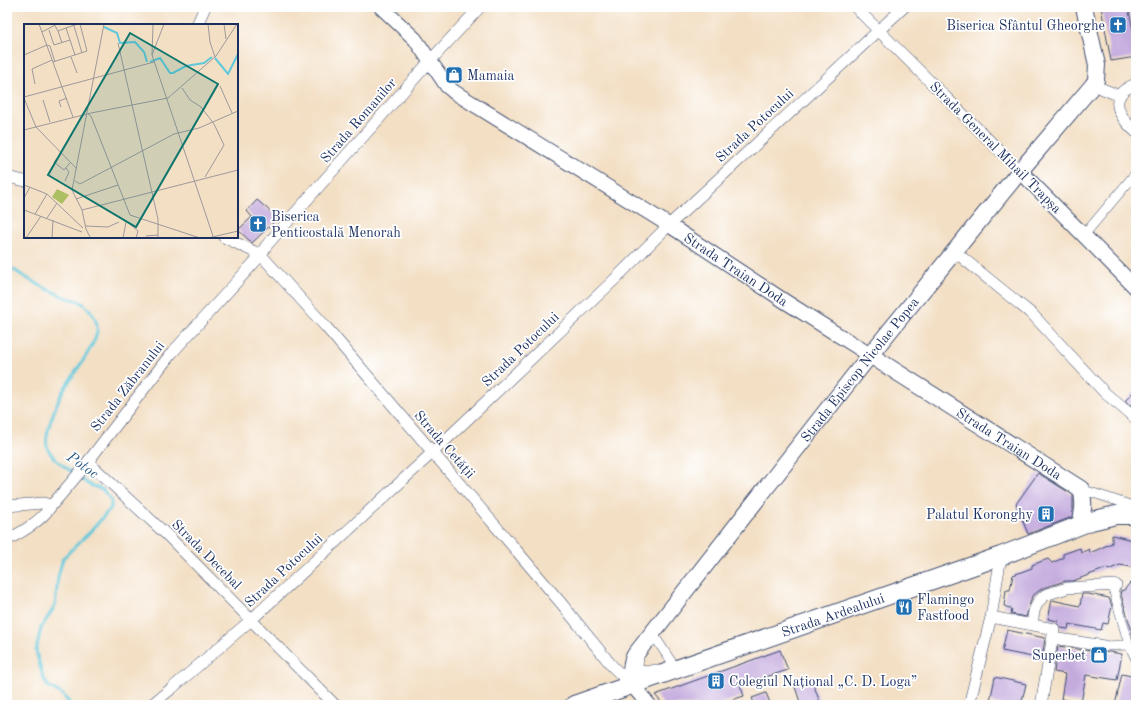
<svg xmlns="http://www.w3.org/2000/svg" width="1143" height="712" viewBox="0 0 1143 712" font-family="'Old Standard TT',serif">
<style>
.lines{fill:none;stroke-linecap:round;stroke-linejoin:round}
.stream{stroke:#60c8dc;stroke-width:3}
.building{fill:#c4abde}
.pedestrian-casing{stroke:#3b496d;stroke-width:10}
.minor-casing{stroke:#3b496d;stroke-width:12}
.tertiary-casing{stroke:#3b496d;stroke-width:16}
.secondary-casing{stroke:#3b496d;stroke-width:18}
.primary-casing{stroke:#3b496d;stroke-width:20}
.pedestrian{stroke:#fff;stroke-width:9}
.minor{stroke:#fff;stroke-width:11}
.tertiary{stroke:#fff;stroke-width:14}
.secondary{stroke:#fff;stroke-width:16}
.primary{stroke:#fff;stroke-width:18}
.labels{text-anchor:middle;stroke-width:3.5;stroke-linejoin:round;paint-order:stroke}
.poi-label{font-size:14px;fill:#1b2f5e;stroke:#fff;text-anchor:start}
.street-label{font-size:14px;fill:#1b2f5e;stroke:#fff}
.water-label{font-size:15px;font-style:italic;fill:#305d84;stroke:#fff}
.inset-river{fill:none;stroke:#60c8dc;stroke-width:2}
.inset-road{fill:none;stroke:#9d999b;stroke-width:1}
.view{fill:#0f766e;fill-opacity:0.15;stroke:#0f766e;stroke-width:2}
.inset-edge{fill:none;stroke:#1b2f5e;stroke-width:2}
</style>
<rect width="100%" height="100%" fill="#fff"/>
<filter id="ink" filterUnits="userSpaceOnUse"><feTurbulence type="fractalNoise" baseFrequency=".025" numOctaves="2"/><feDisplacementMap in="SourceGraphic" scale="8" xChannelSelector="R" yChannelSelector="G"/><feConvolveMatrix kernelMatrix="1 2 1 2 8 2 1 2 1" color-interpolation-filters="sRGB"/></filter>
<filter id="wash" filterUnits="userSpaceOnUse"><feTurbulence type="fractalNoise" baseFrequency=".012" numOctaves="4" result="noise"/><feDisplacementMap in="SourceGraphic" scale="16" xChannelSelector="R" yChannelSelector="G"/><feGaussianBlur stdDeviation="0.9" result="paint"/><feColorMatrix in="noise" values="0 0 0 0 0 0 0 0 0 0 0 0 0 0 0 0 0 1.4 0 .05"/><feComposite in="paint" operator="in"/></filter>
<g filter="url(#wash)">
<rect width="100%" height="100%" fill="#f3dfc4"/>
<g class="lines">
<path class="stream" d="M 7,265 C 23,277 42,287 60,295 C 72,301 78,297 89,309 C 94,315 98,323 97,331 C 96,345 72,376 64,389 C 58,400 54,411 50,423 C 48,431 45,438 47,446 C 51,459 65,467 75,474
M 71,705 L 62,694 L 48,686 L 43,677 L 36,651 L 41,628 L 55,606 L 58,577 L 63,558 L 91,531 L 111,508 L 111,500 L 103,490 L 88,484 L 79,477"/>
</g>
<g id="blocks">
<path class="building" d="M 1101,7 L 1128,7 L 1136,43 L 1136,57 L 1111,61 Z
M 257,200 L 278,218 L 252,243 L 238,230 L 252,217 L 247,211 Z
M 1136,389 L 1136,410 L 1125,401 Z
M 1038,473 L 1073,495 L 1073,510 L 1072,517 L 1028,534 L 1016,504 Z
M 1112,535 L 1136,541 L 1136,568 L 1120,565 L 1108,570 L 1107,568 L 1073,581 L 1065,581 L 1043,588 L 1032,596 L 1026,617 L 1011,614 L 1012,609 L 1004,606 L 1006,590 L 1010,590 L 1013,575 L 1032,568 L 1032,565 L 1048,559 L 1052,563 L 1063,558 L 1063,554 L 1080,548 L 1081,553 L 1089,549 L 1090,553 L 1112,543 Z
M 1136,581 L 1136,645 L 1120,591 L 1124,590 L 1130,583 Z
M 1082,594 L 1088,594 L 1109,598 L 1112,606 L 1108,624 L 1103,623 L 1101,630 L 1069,624 L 1068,629 L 1061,628 L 1058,623 L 1058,621 L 1048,619 L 1052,600 L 1080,606 Z
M 1007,630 L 1045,638 L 1042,659 L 1002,651 Z
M 1058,646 L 1103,653 L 1109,652 L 1122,654 L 1117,680 L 1086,675 L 1081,703 L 1061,699 L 1065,674 L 1054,672 Z
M 780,650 L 788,670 L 740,685 L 744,696 L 716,705 L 664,705 L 655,695 Z
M 1122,674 L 1136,677 L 1136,705 L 1115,705 Z
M 995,677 L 1026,684 L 1021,705 L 1003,705 L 990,702 Z
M 811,678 L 821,705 L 801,705 L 794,684 Z
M 766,693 L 771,705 L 755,705 L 752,698 Z"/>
</g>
</g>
<g filter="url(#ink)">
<use href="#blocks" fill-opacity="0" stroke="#3b496d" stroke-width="1"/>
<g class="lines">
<defs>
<path id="pedestrian" d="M 1084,235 L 1136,173
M 1081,489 L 1136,507
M 1112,585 L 1129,645
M 650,643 L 655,637 L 676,669
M 1104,646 L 1129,645 L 1136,659
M 639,658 L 638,665 L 640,670 L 647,671 L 656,669"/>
<path id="minor" d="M 855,7 L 1020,171
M 197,25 L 205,7
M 1136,84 C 1106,95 1118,116 1136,132
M 1093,85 L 1120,96
M 7,177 L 25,181
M 224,237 L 261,255 L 326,327 L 516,550 L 561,603 L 613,667 L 632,685
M 954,251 L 1033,315 L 1105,393 L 1136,419
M 88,462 L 167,535 L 335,705
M 7,506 L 43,503 L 52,505 L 80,472 L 170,355 L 261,255 L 266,246 L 430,61 L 480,7
M 7,540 C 24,531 41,521 52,505
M 991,617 L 1054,629 L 1041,705
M 1032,625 L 1034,611 L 1038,602 L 1045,595 L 1067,588 L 1116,585
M 1053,638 L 1104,646
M 151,705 L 171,689 L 251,620 L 432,453 L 614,280 L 669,225 L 904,7
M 969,705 L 991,617 L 1001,556"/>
<g id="tertiary">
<path id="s1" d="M 381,7 L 415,39 L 447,86 L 454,92 L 669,225 L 786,302 L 870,355"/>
<path d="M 1020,171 L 1136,288"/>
<path d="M 632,685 L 649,705"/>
</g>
<g id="secondary">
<path id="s2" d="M 870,355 L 1081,489 C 1085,502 1083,512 1080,525"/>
<path id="s3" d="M 632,685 C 631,675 630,663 635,655 L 870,355 L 1020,171 L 1093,85 L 1096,80 L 1097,65 L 1084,7"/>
</g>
<g id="primary">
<path id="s4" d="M 574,705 L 1001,556 L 1091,521 L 1116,515 L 1136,515"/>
</g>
</defs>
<use href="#pedestrian" class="pedestrian-casing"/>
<use href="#minor" class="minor-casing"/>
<use href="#tertiary" class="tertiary-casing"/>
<use href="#secondary" class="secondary-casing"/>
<use href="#primary" class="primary-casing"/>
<use href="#pedestrian" class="pedestrian"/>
<use href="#minor" class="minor"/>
<use href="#tertiary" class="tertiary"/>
<use href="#secondary" class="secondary"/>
<use href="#primary" class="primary"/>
</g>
</g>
<defs>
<symbol id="church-square" viewBox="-11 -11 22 22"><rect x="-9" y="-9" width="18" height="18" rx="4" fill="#1f6fb2" stroke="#fff"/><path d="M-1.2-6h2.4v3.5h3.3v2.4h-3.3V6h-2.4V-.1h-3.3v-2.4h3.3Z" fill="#fff"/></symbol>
<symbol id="shop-square" viewBox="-11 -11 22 22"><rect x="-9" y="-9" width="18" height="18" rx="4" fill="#1f6fb2" stroke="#fff"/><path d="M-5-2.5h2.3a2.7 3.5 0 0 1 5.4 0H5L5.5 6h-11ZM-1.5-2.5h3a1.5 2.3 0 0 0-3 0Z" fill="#fff"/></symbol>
<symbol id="building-square" viewBox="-11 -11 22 22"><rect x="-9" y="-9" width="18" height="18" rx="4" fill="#1f6fb2" stroke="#fff"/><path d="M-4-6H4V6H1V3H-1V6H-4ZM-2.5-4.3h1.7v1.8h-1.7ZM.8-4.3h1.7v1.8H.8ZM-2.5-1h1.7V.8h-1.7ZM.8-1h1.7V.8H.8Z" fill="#fff"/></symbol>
<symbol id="restaurant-square" viewBox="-11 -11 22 22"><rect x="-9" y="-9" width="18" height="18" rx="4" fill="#1f6fb2" stroke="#fff"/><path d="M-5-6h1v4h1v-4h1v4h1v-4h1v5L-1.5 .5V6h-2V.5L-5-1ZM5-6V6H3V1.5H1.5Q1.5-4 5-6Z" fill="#fff"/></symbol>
</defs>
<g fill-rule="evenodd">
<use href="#church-square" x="1108" y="15" width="20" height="20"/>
<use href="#shop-square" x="444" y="65" width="20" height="20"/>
<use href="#church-square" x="248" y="214" width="20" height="20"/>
<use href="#building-square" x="1036" y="504" width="20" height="20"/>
<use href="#restaurant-square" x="894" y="597" width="20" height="20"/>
<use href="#shop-square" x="1089" y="645" width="20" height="20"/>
<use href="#building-square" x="706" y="671" width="20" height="20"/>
</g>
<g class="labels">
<g class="poi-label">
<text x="1105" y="30" text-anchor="end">Biserica Sfântul Gheorghe</text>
<text x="467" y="80">Mamaia</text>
<text x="271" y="221">Biserica<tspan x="271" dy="16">Penticostală Menorah</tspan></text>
<text x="1033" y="519" text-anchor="end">Palatul Koronghy</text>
<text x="917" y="604">Flamingo<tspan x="917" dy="16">Fastfood</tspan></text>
<text x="1086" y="660" text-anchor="end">Superbet</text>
<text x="729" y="686">Colegiul Național „C. D. Loga”</text>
</g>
<g class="street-label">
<text transform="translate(358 120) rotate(-49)" y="5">Strada Romanilor</text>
<text transform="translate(754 125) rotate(-43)" y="5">Strada Potocului</text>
<text transform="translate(996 147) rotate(45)" y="5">Strada General Mihail Trapșa</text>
<text dy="5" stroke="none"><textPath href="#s1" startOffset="446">Strada Traian Doda</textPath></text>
<text transform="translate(520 349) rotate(-44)" y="5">Strada Potocului</text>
<text dy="5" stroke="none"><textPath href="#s3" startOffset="394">Strada Episcop Nicolae Popea</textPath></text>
<text transform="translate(127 386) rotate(-52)" y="5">Strada Zăbranului</text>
<text dy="5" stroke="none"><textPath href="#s2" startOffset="165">Strada Traian Doda</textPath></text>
<text transform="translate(445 444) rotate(49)" y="5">Strada Cetății</text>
<text transform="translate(207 554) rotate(45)" y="5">Strada Decebal</text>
<text transform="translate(283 570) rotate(-43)" y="5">Strada Potocului</text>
<text dy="5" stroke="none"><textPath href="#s4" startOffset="274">Strada Ardealului</textPath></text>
</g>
<g class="water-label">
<text transform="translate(83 465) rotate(35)" y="5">Potoc</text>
</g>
</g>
<g transform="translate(24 24)">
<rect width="214" height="214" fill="#f3dfc4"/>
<path d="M 33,165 L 45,171 L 38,180 L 28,173 Z" fill="#acbf62"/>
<path class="inset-river" d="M 80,3 L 93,9 L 96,19 L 111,18 L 120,28 L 123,38M 191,34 L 204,50 L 214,30M 126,38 L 136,34 L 146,49 L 149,49 L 162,42 L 180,39 L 188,33"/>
<path class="inset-road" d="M 15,0 L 49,93M 30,0 L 34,7 L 42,4M 140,0 L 128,31 L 189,212M 184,0 L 186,18 L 191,33M 200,0 L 202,15M 50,2 L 58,29M 25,6 L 30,21 L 46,16M 34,7 L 38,19M 18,8 L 31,1M 94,19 L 134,195 L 134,214M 23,21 L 26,22 L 31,38M 0,31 L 23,21M 51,31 L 42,4 L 54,0M 128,31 L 129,0M 47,33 L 53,49M 29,38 L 63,27 L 56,0M 11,60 L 8,45 L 28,36M 196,62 L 208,89M 158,64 L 166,76 L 177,83 L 190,100 L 200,121 L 181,153M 0,73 L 130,38M 0,74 L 12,103 L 53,145M 19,76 L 26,98M 37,83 L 35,77 L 43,74M 64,90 L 67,92 L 106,191 L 176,214M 0,106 L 67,89 L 144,74 L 192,32 L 213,0M 37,130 L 30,138 L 40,146 L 46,139M 88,143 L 150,110 L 175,104 L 214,87M 41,157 L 45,148 L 42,144M 51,157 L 56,160 L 88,143M 0,161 L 23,170 L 59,204M 0,174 L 6,163M 52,175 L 94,161M 0,186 L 58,208M 58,186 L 214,146M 11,190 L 23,170M 23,194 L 33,179M 102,197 L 114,207 L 112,214M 61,202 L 84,203 L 95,198M 122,212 L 134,211M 66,213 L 62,205 L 58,186 L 48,166 L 80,0M 2,214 L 17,192M 28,214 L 29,196M 99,214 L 102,198M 184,214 L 214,207"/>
<path class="view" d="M 106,9 L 194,60 L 112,203 L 24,151 Z"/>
<rect width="214" height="214" class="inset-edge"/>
</g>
<rect width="1143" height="712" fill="none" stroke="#fff" stroke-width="24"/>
</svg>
